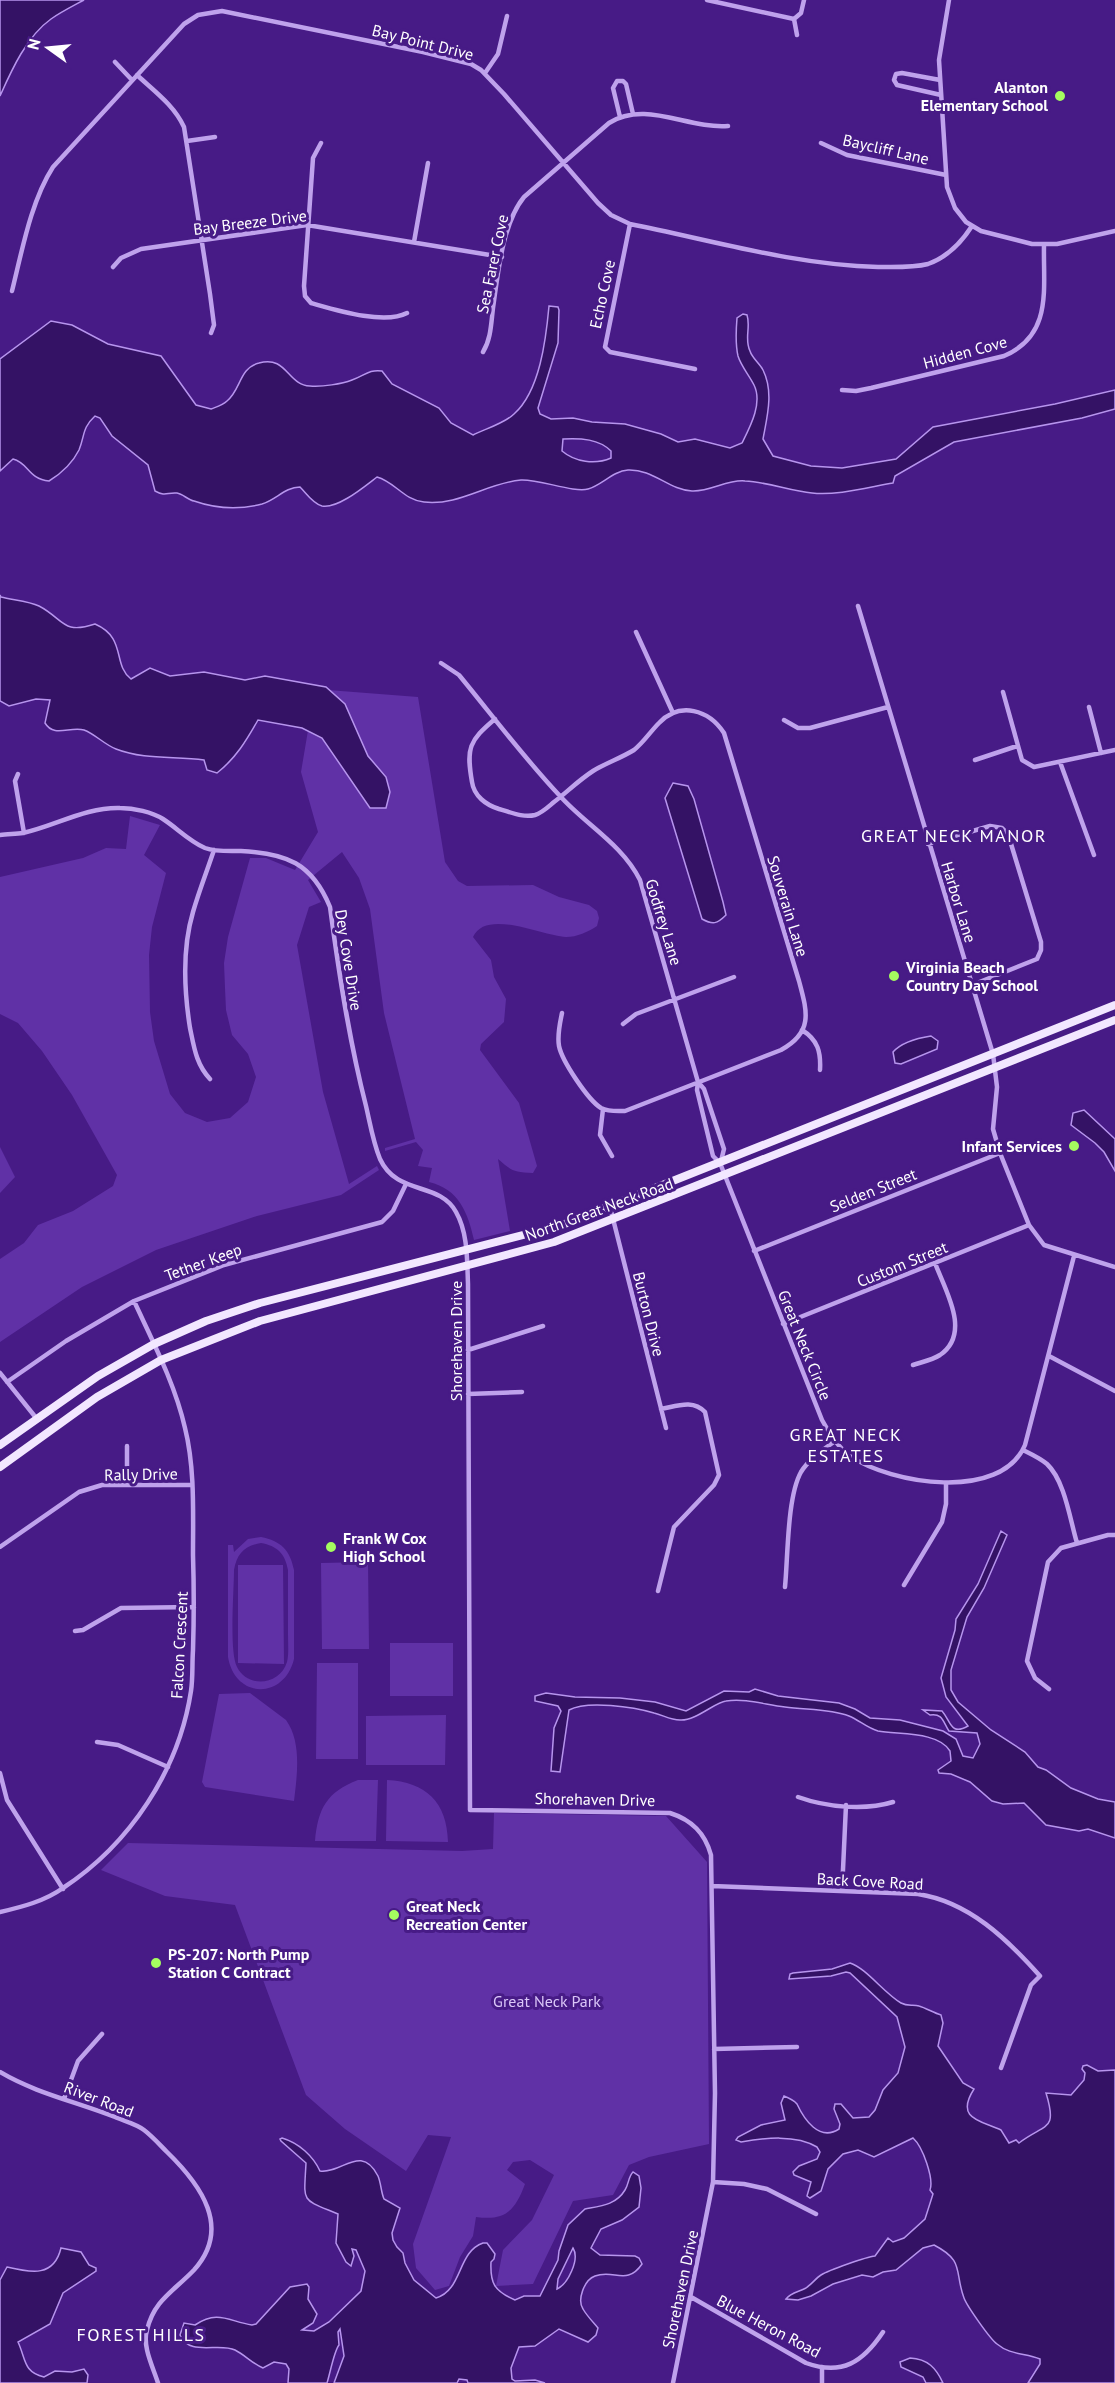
<svg xmlns="http://www.w3.org/2000/svg" width="1115" height="2383" viewBox="0 0 1115 2383" font-family="'PT Sans',sans-serif">
<style>
.green{fill:#6031a6;fill-rule:evenodd}
.water{fill:#341265;stroke:#b795ee;stroke-width:1.5;fill-rule:evenodd}
.lines{fill:none;stroke-linecap:round;stroke-linejoin:round}
.minor{stroke:#bfa2ec;stroke-width:4.5}
.primary{stroke:#f2e7ff;stroke-width:8}
.poi-dot{fill:#a5fd5f;stroke:#471b86;stroke-width:2}
.labels{text-anchor:middle;stroke-width:6;stroke-linejoin:round;paint-order:stroke}
.street-label{font-size:16px;fill:#fff;stroke:#471b86}
.poi-label{font-size:16px;font-weight:bold;fill:#fff;stroke:#471b86;text-anchor:start}
.park-label{font-size:16px;fill:#dbc7f9;stroke:#471b86}
.neighbourhood-label{font-size:18px;letter-spacing:1.5px;fill:#fff;stroke:#471b86}
</style>
<rect width="100%" height="100%" fill="#471b86"/>
<path class="green" d="M 315,689 L 418,697 L 445,862 L 458,881 L 467,886 L 533,885 L 559,897 L 589,905 L 597,911 L 599,918 L 597,926 C 588,932 577,937 566,937 C 542,936 486,908 473,937 L 491,960 L 494,977 L 506,999 L 504,1022 L 481,1044 L 480,1050 L 519,1103 L 537,1166 L 533,1173 C 513,1172 512,1171 498,1159 L 510,1231 L 474,1240 C 468,1213 459,1189 429,1182 L 432,1168 L 418,1166 L 423,1150 L 416,1142 L 385,1151 L 385,1148 L 415,1139 L 384,1013 L 370,909 L 359,878 L 342,852 L 308,880 L 321,902 L 309,907 L 297,945 L 323,1092 L 349,1184 L 377,1166 L 379,1170 L 341,1195 L 257,1216 L 156,1250 L 82,1287 L 0,1342 L 0,1259 L 24,1243 L 38,1225 L 73,1211 L 113,1186 L 117,1175 L 72,1095 L 42,1051 L 18,1023 L 0,1014 L 0,877 L 83,858 L 106,848 L 126,849 L 130,816 L 160,825 L 144,855 L 166,873 L 152,927 L 149,955 L 150,1012 L 154,1041 L 170,1094 L 185,1113 L 207,1122 L 230,1118 L 248,1102 L 256,1077 L 248,1054 L 232,1035 L 226,1010 L 225,988 L 224,963 L 228,937 L 250,858 L 266,858 L 295,870 L 318,832 L 301,772 Z
M 0,1147 L 15,1177 L 0,1193 Z
M 261,1537 C 281,1541 290,1550 294,1570 L 294,1659 C 284,1700 235,1699 228,1657 L 228,1545 L 233,1545 L 234,1552 L 248,1539 ZM 261,1543 C 277,1546 285,1553 288,1570 C 288,1591 288,1613 288,1635 C 288,1644 289,1654 287,1662 C 280,1685 248,1689 237,1667 C 229,1652 234,1591 234,1570 C 237,1554 244,1546 261,1543 Z
M 368,1562 L 369,1649 L 322,1649 L 321,1563 Z
M 238,1565 L 283,1565 L 284,1664 L 238,1663 Z
M 390,1643 L 453,1643 L 453,1696 L 390,1696 Z
M 317,1663 L 358,1663 L 358,1759 L 316,1759 Z
M 250,1693 L 286,1720 C 302,1742 297,1776 294,1801 L 205,1787 L 202,1782 L 219,1694 Z
M 446,1715 L 445,1765 L 366,1765 L 366,1716 Z
M 358,1780 L 378,1780 L 376,1841 L 315,1841 C 318,1808 327,1792 358,1780 Z
M 387,1780 C 426,1782 447,1802 448,1842 L 386,1841 Z
M 494,1813 L 666,1816 L 707,1862 L 709,2144 L 649,2157 L 629,2165 L 613,2195 L 573,2201 L 533,2284 L 496,2286 L 503,2250 L 532,2220 L 554,2175 L 530,2160 L 513,2162 L 507,2170 L 525,2184 C 515,2211 505,2221 476,2217 L 473,2236 L 460,2257 L 449,2286 L 435,2290 L 416,2268 L 413,2244 L 451,2137 L 428,2135 L 406,2171 L 345,2129 L 306,2095 L 235,1905 L 165,1896 L 101,1870 L 128,1843 L 462,1851 L 493,1849 Z"/>
<path class="water" d="M 0,0 L 84,0 C 73,6 61,12 51,19 C 27,36 12,69 0,96 Z
M 549,306 L 558,307 L 559,310 L 558,343 L 538,408 L 540,414 L 551,419 L 573,418 L 592,422 L 625,424 L 661,434 L 678,442 L 695,439 L 730,448 L 742,443 C 750,427 763,403 754,385 C 749,375 741,366 738,356 C 735,343 736,330 737,318 L 743,314 L 747,315 C 751,327 744,339 750,351 C 752,358 760,364 763,370 C 774,392 767,417 763,439 L 773,456 L 811,466 L 842,468 L 896,459 L 933,427 L 1055,404 L 1115,390 L 1115,409 L 1082,418 L 954,442 L 895,476 L 893,483 C 869,487 836,496 812,493 C 790,491 768,482 745,481 C 728,479 710,492 692,491 C 669,490 653,469 628,470 C 613,471 602,485 588,489 C 574,493 539,479 521,480 C 487,483 459,506 424,502 C 404,500 395,482 377,477 C 365,486 338,509 322,506 C 313,504 306,493 300,487 C 285,487 276,500 262,504 C 239,510 217,509 194,501 C 188,500 183,494 177,493 C 167,492 166,497 155,491 L 148,465 L 112,436 L 100,418 L 95,416 C 82,428 85,435 79,450 C 72,464 62,473 49,481 C 28,479 29,463 13,459 L 0,471 L 0,359 L 51,321 L 72,325 L 108,344 L 161,356 L 196,405 L 211,409 C 216,407 223,405 227,401 C 241,390 239,368 259,363 C 287,355 287,385 310,386 C 322,387 342,384 352,380 C 364,376 369,369 382,371 L 392,384 L 439,408 L 451,423 L 473,435 C 485,429 505,423 514,414 C 540,391 546,339 549,306 ZM 563,439 C 581,438 599,439 611,451 L 611,458 C 595,465 575,462 562,451 Z
M 0,595 L 1,597 C 13,600 29,601 39,606 C 64,619 62,635 95,624 C 127,638 112,664 131,679 L 150,668 L 170,676 L 204,672 L 245,680 L 265,676 L 326,687 L 345,704 L 368,756 L 386,777 L 390,792 L 386,808 L 370,808 L 322,738 L 302,728 L 258,720 C 246,741 236,758 217,773 L 207,770 L 204,760 C 175,756 144,760 116,749 C 105,745 95,734 84,730 C 70,726 54,738 45,723 L 50,700 L 36,699 L 9,706 L 0,701 Z
M 673,783 L 688,786 L 694,799 L 723,902 L 726,915 C 717,924 713,925 702,919 L 665,798 Z
M 931,1036 L 938,1041 L 937,1049 L 901,1064 L 895,1063 L 893,1052 C 902,1042 918,1038 931,1036 Z
M 1084,1110 L 1115,1139 L 1115,1171 L 1104,1152 L 1095,1143 L 1071,1125 L 1073,1113 Z
M 1001,1531 L 1007,1535 L 984,1588 L 967,1617 L 951,1670 L 951,1690 L 958,1702 L 991,1730 L 1025,1752 L 1038,1767 L 1046,1770 L 1071,1788 L 1098,1799 L 1115,1802 L 1115,1838 L 1088,1829 L 1079,1831 L 1046,1825 L 1024,1803 L 1003,1804 L 992,1801 L 970,1782 L 951,1774 L 939,1773 L 938,1770 L 951,1761 L 950,1751 C 938,1731 898,1735 878,1731 C 867,1728 859,1720 849,1716 C 830,1709 806,1710 785,1707 C 766,1705 746,1698 726,1701 C 715,1702 696,1721 680,1720 C 670,1720 663,1715 654,1713 C 634,1707 587,1700 569,1710 L 560,1772 L 551,1771 L 554,1728 L 561,1711 L 558,1706 L 535,1701 L 535,1696 L 546,1693 L 575,1697 L 620,1698 L 655,1702 L 686,1711 L 724,1691 L 749,1692 L 755,1689 L 778,1696 L 839,1703 L 855,1709 L 870,1718 L 900,1720 L 943,1731 L 956,1739 L 963,1756 L 973,1758 L 980,1744 L 977,1733 L 949,1731 C 943,1722 943,1713 930,1715 L 923,1710 L 942,1711 C 951,1721 950,1736 968,1726 L 946,1697 L 941,1678 L 955,1630 L 956,1619 L 978,1584 Z
M 850,1963 C 866,1968 884,1993 901,2003 C 908,2007 913,2004 919,2006 C 926,2008 934,2013 941,2015 L 943,2023 L 938,2046 L 963,2083 L 974,2089 C 954,2120 983,2121 1001,2130 L 1009,2143 L 1016,2140 L 1019,2143 C 1045,2123 1058,2132 1046,2093 L 1071,2095 L 1084,2080 L 1085,2073 L 1082,2069 L 1083,2066 L 1087,2065 L 1098,2071 L 1115,2070 L 1115,2383 L 1028,2383 L 1040,2364 L 1040,2359 C 1025,2353 1010,2355 997,2344 C 990,2339 967,2306 964,2298 C 954,2271 965,2261 934,2245 L 923,2248 L 896,2270 L 883,2272 L 873,2277 L 862,2275 L 833,2284 L 811,2296 L 798,2300 L 786,2299 C 791,2292 799,2292 806,2288 C 812,2284 816,2278 821,2275 C 829,2270 866,2257 875,2256 L 888,2238 L 893,2242 L 904,2238 L 925,2219 L 933,2194 L 930,2190 C 934,2179 923,2147 913,2138 L 874,2157 L 858,2150 L 843,2154 L 828,2169 L 821,2191 L 810,2198 L 807,2196 L 811,2182 L 794,2175 L 793,2172 L 799,2166 L 817,2159 L 820,2152 L 817,2147 C 796,2134 764,2138 741,2142 L 736,2140 L 738,2137 L 761,2125 L 785,2120 L 781,2103 L 784,2096 C 789,2098 794,2100 797,2104 C 804,2119 819,2142 839,2129 L 840,2124 L 834,2109 L 835,2104 L 841,2104 L 853,2118 L 869,2117 L 875,2110 L 883,2090 L 898,2073 L 905,2047 L 897,2017 L 850,1973 L 846,1972 L 831,1976 L 789,1979 L 790,1974 L 793,1973 L 832,1969 Z
M 282,2138 C 299,2143 313,2156 320,2171 C 342,2174 361,2143 378,2176 C 381,2183 381,2192 384,2199 L 400,2208 L 392,2233 L 393,2240 L 397,2247 L 403,2253 L 405,2263 L 414,2280 L 436,2298 C 463,2290 457,2252 483,2243 L 487,2243 L 495,2254 L 494,2259 L 491,2262 C 490,2283 494,2291 515,2300 L 524,2296 L 540,2296 L 558,2260 L 559,2251 L 568,2225 L 585,2209 C 601,2206 616,2205 625,2190 C 629,2184 628,2177 633,2172 L 639,2176 L 641,2188 L 639,2207 L 622,2220 L 601,2229 L 591,2248 L 600,2255 L 635,2256 L 639,2258 L 642,2264 C 627,2286 614,2269 595,2276 C 584,2280 577,2300 583,2309 C 587,2316 593,2322 598,2328 L 596,2335 L 588,2342 L 559,2329 L 535,2346 L 519,2347 L 511,2368 L 512,2379 L 515,2381 L 535,2380 L 545,2383 L 468,2383 L 467,2380 L 459,2379 L 457,2383 L 334,2383 L 344,2356 L 340,2329 L 338,2332 L 339,2345 C 334,2351 330,2374 327,2383 L 288,2383 L 289,2369 L 286,2364 L 274,2362 L 263,2368 C 253,2364 245,2355 235,2350 C 219,2342 189,2357 180,2335 L 184,2323 L 195,2325 C 218,2310 228,2321 252,2325 L 256,2324 L 290,2287 L 307,2284 L 309,2287 L 308,2299 L 317,2314 L 313,2323 L 302,2330 L 314,2331 L 329,2322 L 361,2291 L 365,2271 L 356,2250 L 352,2249 L 354,2256 L 351,2266 L 346,2262 L 336,2243 L 338,2214 C 300,2198 304,2204 306,2163 L 281,2141 L 280,2139 ZM 573,2248 C 580,2259 568,2284 557,2289 L 558,2279 Z
M 61,2248 L 81,2252 L 89,2265 L 96,2268 L 96,2271 L 63,2293 L 50,2324 L 18,2342 C 26,2359 23,2372 44,2377 L 55,2371 L 72,2372 L 84,2369 L 88,2375 L 87,2383 L 0,2383 L 0,2280 L 7,2267 C 32,2273 54,2277 61,2248 Z
M 910,2358 C 928,2359 936,2368 943,2383 L 926,2383 L 923,2377 L 901,2367 L 900,2362 Z"/>
<g class="lines">
<path class="minor" d="M 707,0 L 794,19
M 949,0 L 939,60 L 947,187 L 955,208 L 966,222 L 981,231 L 1032,244 L 1057,244 L 1115,231
M 794,19 L 801,13 L 804,0
M 794,19 L 797,35
M 115,62 L 132,80
M 485,73 L 498,54 L 507,16
M 137,75 C 154,91 174,105 184,127 L 210,294 L 214,325 L 211,333
M 940,80 L 902,73 L 896,74 L 894,80 L 897,85 L 941,95
M 620,117 L 613,88 L 617,81 L 623,81 L 626,84 L 633,114
M 187,141 L 215,137
M 321,143 L 313,158 L 304,286 L 305,296 L 311,303 C 336,310 384,325 407,313
M 821,143 L 847,155 L 946,175
M 630,224 L 605,347 L 610,352 L 695,369
M 414,242 L 428,163
M 113,267 L 121,258 L 141,249 L 307,225 L 502,257
M 12,291 C 22,251 31,201 53,167 L 184,24 L 198,15 L 222,11 L 423,52 L 471,64 L 481,70 L 504,94 L 598,203 L 611,215 L 630,224 C 711,240 794,265 878,267 C 894,267 912,268 928,264 C 948,257 961,243 972,226
M 483,352 C 491,339 491,324 493,308 C 498,274 502,224 524,197 L 609,123 C 646,100 687,129 728,126
M 842,390 L 856,391 L 871,388 L 1004,356 C 1053,335 1043,289 1044,245
M 858,606 L 993,1054 L 997,1087 L 993,1129 L 1000,1153 L 1029,1225 L 1044,1245 L 1115,1267
M 636,632 L 673,713
M 441,663 L 459,675 C 492,715 524,758 560,796 C 586,825 622,844 640,880 L 698,1082 L 697,1090 L 713,1156 L 720,1163 L 822,1420 C 830,1434 837,1446 850,1456 C 891,1484 1001,1502 1025,1445 L 1074,1256
M 1003,692 L 1022,760 L 1034,767 L 1115,750
M 1089,707 L 1101,753
M 495,719 C 469,741 466,748 472,782 C 474,796 486,805 499,809 C 510,812 523,818 535,815 C 542,813 548,807 554,802 C 567,792 579,780 593,771 C 606,763 621,758 634,750 C 644,742 650,732 659,723 C 680,701 709,710 724,733 L 799,981 C 807,1011 814,1032 781,1050 L 625,1111 C 617,1111 609,1112 601,1108 C 588,1100 562,1061 559,1046 C 557,1035 560,1023 562,1013
M 784,720 L 798,728 L 810,728 L 888,707
M 975,760 L 1017,746
M 1060,762 L 1094,855
M 18,774 L 15,781 L 24,833
M 0,835 C 7,834 15,834 23,833 C 55,826 86,807 120,808 C 134,808 152,812 163,819 C 177,828 189,841 205,848 C 216,852 230,851 241,851 C 286,853 312,863 330,907 C 339,974 349,1040 366,1106 C 370,1123 373,1142 380,1159 C 397,1196 439,1181 456,1212 C 468,1233 467,1260 468,1284 L 470,1810 L 670,1813 C 692,1820 705,1833 711,1855 L 715,2093 L 713,2182 L 673,2383
M 928,844 L 990,826 L 1002,828 L 1008,834 L 1041,942 L 1041,950 L 1037,959 L 972,985
M 623,1024 L 636,1014 L 734,977
M 802,1030 C 818,1040 821,1052 820,1070
M 210,1079 C 196,1064 194,1047 190,1028 C 184,990 182,949 193,912 C 199,891 207,871 214,850
M 698,1082 L 704,1089 L 724,1149 L 721,1161
M 603,1109 L 600,1135 L 612,1156
M 610,1207 L 666,1428
M 754,1251 L 1000,1153
M 783,1324 L 1029,1225
M 468,1350 L 543,1326
M 1049,1356 L 1115,1391
M 913,1365 C 922,1362 932,1360 940,1355 C 972,1333 945,1290 935,1263
M 0,1373 L 37,1419
M 7,1382 L 66,1341 L 134,1301 L 224,1265 L 382,1222 L 393,1211 L 406,1184
M 468,1394 L 522,1392
M 1023,1450 C 1031,1454 1040,1458 1047,1464 C 1065,1481 1070,1520 1077,1543
M 127,1483 L 127,1446
M 0,1547 L 79,1492 L 102,1485 L 192,1485
M 904,1585 L 942,1522 L 946,1504 L 946,1483
M 785,1587 C 788,1557 787,1497 801,1472 C 809,1459 823,1450 835,1441
M 658,1591 L 674,1527 L 714,1485 L 719,1475 L 705,1412 C 693,1399 677,1406 661,1409
M 75,1631 L 83,1630 L 121,1608 L 194,1607
M 1049,1689 L 1035,1678 L 1027,1661 L 1048,1562 L 1061,1548 L 1108,1535 L 1115,1535
M 97,1742 L 118,1745 L 168,1767
M 0,1773 L 7,1800 L 63,1889
M 798,1797 C 826,1807 864,1811 893,1802
M 712,1886 L 918,1894 C 969,1902 1007,1939 1040,1976 L 1031,1985 L 1001,2068
M 842,1891 L 846,1805
M 0,1912 C 22,1907 45,1901 63,1888 C 130,1844 179,1770 191,1691 C 193,1678 192,1664 193,1650 C 194,1618 194,1587 193,1555 C 193,1513 195,1468 185,1428 C 175,1384 153,1342 134,1301
M 714,2049 L 797,2047
M 0,2072 C 35,2093 77,2102 115,2117 C 124,2121 136,2124 144,2130 C 152,2136 160,2145 167,2152 C 201,2185 232,2228 194,2270 C 174,2291 154,2300 147,2330 C 142,2346 153,2367 158,2383
M 64,2099 L 78,2061 L 102,2034
M 713,2182 L 744,2184 L 767,2189 L 816,2214
M 691,2297 L 806,2363 C 842,2376 863,2362 883,2332
M 822,2383 L 822,2367"/>
<path class="primary" d="M 0,1445 L 98,1376 L 154,1344 L 206,1321 L 260,1303 L 562,1225 L 1115,1005
M 0,1467 L 97,1397 L 161,1360 L 260,1321 L 554,1242 L 1115,1020"/>
</g>
<g class="poi-dot">
<circle cx="1060" cy="96" r="6"/>
<circle cx="894" cy="976" r="6"/>
<circle cx="1074" cy="1146" r="6"/>
<circle cx="331" cy="1547" r="6"/>
<circle cx="394" cy="1915" r="6"/>
<circle cx="156" cy="1963" r="6"/>
</g>
<g class="labels">
<g class="street-label">
<text transform="translate(423 42) rotate(14)" y="6">Bay Point Drive</text>
<text transform="translate(886 149) rotate(13)" y="6">Baycliff Lane</text>
<text transform="translate(250 222) rotate(-7)" y="6">Bay Breeze Drive</text>
<text transform="translate(492 264) rotate(-78)" y="6">Sea Farer Cove</text>
<text transform="translate(602 294) rotate(-78)" y="6">Echo Cove</text>
<text transform="translate(965 352) rotate(-15)" y="6">Hidden Cove</text>
<text transform="translate(959 902) rotate(73)" y="6">Harbor Lane</text>
<text transform="translate(788 906) rotate(73)" y="6">Souverain Lane</text>
<text transform="translate(664 922) rotate(73)" y="6">Godfrey Lane</text>
<text transform="translate(349 960) rotate(81)" y="6">Dey Cove Drive</text>
<text transform="translate(873 1190) rotate(-22)" y="6">Selden Street</text>
<text transform="translate(599 1209) rotate(-20)" y="6">North Great Neck Road</text>
<text transform="translate(203 1262) rotate(-20)" y="6">Tether Keep</text>
<text transform="translate(902 1264) rotate(-22)" y="6">Custom Street</text>
<text transform="translate(649 1314) rotate(76)" y="6">Burton Drive</text>
<text transform="translate(456 1341) rotate(-90)" y="6">Shorehaven Drive</text>
<text transform="translate(805 1345) rotate(68)" y="6">Great Neck Circle</text>
<text transform="translate(141 1474) rotate(-1)" y="6">Rally Drive</text>
<text transform="translate(179 1645) rotate(-87)" y="6">Falcon Crescent</text>
<text transform="translate(595 1799) rotate(1)" y="6">Shorehaven Drive</text>
<text transform="translate(870 1881) rotate(3)" y="6">Back Cove Road</text>
<text transform="translate(99 2099) rotate(21)" y="6">River Road</text>
<text transform="translate(680 2289) rotate(-78)" y="6">Shorehaven Drive</text>
<text transform="translate(769 2326) rotate(28)" y="6">Blue Heron Road</text>
</g>
<g class="poi-label">
<text x="1048" y="93" text-anchor="end">Alanton<tspan x="1048" dy="18">Elementary School</tspan></text>
<text x="906" y="973">Virginia Beach<tspan x="906" dy="18">Country Day School</tspan></text>
<text x="1062" y="1152" text-anchor="end">Infant Services</text>
<text x="343" y="1544">Frank W Cox<tspan x="343" dy="18">High School</tspan></text>
<text x="406" y="1912">Great Neck<tspan x="406" dy="18">Recreation Center</tspan></text>
<text x="168" y="1960">PS-207: North Pump<tspan x="168" dy="18">Station C Contract</tspan></text>
</g>
<g class="park-label">
<text x="547" y="2007">Great Neck Park</text>
</g>
<g class="neighbourhood-label">
<text x="954" y="842">GREAT NECK MANOR</text>
<text x="846" y="1441">GREAT NECK<tspan x="846" dy="21">ESTATES</tspan></text>
<text x="141" y="2341">FOREST HILLS</text>
</g>
</g>
<g transform="translate(48 48) rotate(285)" stroke="#471b86" stroke-width="4.5" paint-order="stroke">
<path d="M0-4.5L10 22L0 15L-10 22Z" fill="#ffffff"/>
<text y="-9" font-size="16" font-weight="bold" text-anchor="middle" fill="#ffffff">N</text>
</g>
</svg>
